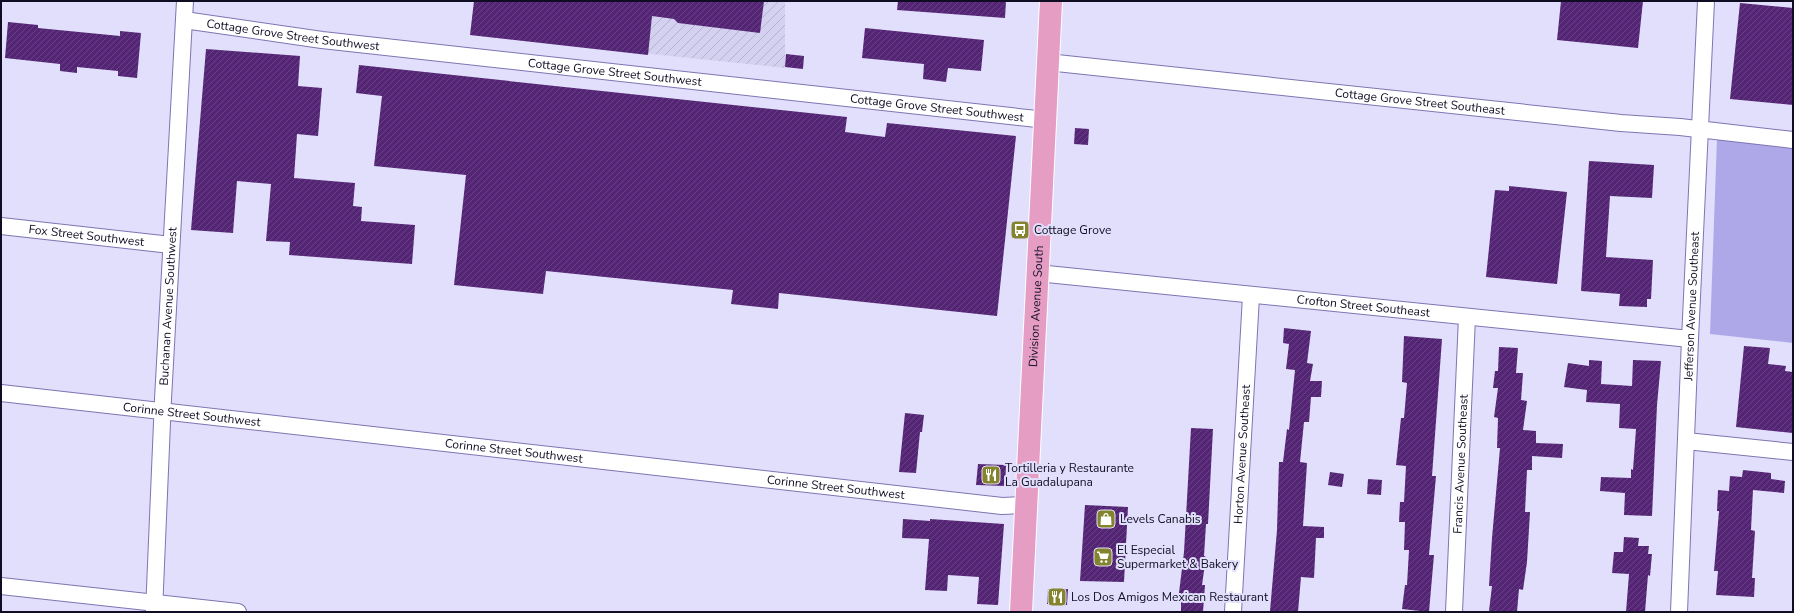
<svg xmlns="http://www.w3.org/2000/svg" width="1794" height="613" viewBox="0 0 1794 613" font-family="'Nunito Sans',sans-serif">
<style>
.industrial{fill:url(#industrial-furrows)}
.green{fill:#afa8e8}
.building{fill:url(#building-hatch)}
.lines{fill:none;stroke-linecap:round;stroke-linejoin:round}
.street-casing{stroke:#7d75b3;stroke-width:18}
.primary-casing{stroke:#fff;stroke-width:24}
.street{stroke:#fff;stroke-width:16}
.primary{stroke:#e59dc4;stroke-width:22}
.labels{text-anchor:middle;stroke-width:4;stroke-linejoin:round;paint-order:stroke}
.street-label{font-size:12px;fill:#100c23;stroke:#e1dffb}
.poi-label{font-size:12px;fill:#100c23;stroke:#e1dffb;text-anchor:start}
</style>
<defs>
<pattern id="industrial-furrows" width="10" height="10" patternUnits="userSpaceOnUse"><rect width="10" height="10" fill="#d4d1f0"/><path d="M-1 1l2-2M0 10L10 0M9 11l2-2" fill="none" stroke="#b5b2ce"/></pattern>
<pattern id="building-hatch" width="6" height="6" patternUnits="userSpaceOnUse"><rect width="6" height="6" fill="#542574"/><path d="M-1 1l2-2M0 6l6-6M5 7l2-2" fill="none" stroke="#684283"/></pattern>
</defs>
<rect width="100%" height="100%" fill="#e1dffb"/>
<path class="industrial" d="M 475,1 L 785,1 L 785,68 L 470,35 Z"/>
<path class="green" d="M 1717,138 L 1793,147 L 1793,343 L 1710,334 Z"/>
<path class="building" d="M 474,1 L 764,1 L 760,33 L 678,23 L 674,19 L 652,16 L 648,55 L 470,35 Z
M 898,1 L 1006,1 L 1005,18 L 897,10 Z
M 1561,1 L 1643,1 L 1638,48 L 1557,40 Z
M 1740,3 L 1793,8 L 1793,105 L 1730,99 Z
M 8,22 L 38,25 L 38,28 L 120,36 L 120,31 L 141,33 L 137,78 L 118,76 L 118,71 L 77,67 L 77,73 L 60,71 L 60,64 L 5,58 Z
M 865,28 L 984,40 L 981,71 L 948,68 L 946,82 L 923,79 L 924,64 L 862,58 Z
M 206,49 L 300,56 L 298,86 L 322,88 L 318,136 L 297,134 L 294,178 L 355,183 L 353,206 L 362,207 L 361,221 L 415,225 L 412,264 L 289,255 L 290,242 L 266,241 L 271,184 L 237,181 L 233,233 L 191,230 Z
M 786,54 L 804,56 L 803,69 L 785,67 Z
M 359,65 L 847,117 L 845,132 L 885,137 L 887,123 L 1016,136 L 997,316 L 779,293 L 778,309 L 731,304 L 733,290 L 546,271 L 543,294 L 454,285 L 466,175 L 374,166 L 382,96 L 356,93 Z
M 1075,128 L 1089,129 L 1088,145 L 1074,144 Z
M 1589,161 L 1654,165 L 1652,198 L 1610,196 L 1606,257 L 1653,260 L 1651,299 L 1647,299 L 1647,307 L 1619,306 L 1620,294 L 1581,291 Z
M 1509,186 L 1567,192 L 1557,284 L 1486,277 L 1495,190 L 1509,191 Z
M 1284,328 L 1311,331 L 1307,363 L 1313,364 L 1310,381 L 1322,381 L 1321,397 L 1311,397 L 1309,422 L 1304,422 L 1300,462 L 1307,463 L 1303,526 L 1324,527 L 1324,538 L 1316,538 L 1314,578 L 1301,577 L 1298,612 L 1270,611 L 1277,530 L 1279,462 L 1283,462 L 1287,429 L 1289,430 L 1295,370 L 1286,369 L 1289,344 L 1283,343 Z
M 1404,336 L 1442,339 L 1432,476 L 1436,476 L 1429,555 L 1434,555 L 1429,612 L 1402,609 L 1405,585 L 1407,585 L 1409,550 L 1404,550 L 1405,522 L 1399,522 L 1400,502 L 1404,502 L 1406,466 L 1396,465 L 1401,418 L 1404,418 L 1407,383 L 1402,382 Z
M 1744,346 L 1770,348 L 1768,364 L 1786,366 L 1785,371 L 1793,372 L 1793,433 L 1736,427 Z
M 1499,347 L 1518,348 L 1516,373 L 1523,373 L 1521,400 L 1527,401 L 1523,430 L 1536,431 L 1536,443 L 1563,444 L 1562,458 L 1532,456 L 1532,470 L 1527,470 L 1525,512 L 1530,512 L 1527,562 L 1523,590 L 1519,589 L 1517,612 L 1489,611 L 1492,586 L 1489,586 L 1492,538 L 1500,448 L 1497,448 L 1498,418 L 1494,417 L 1498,388 L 1493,388 L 1495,371 L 1498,371 Z
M 1589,360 L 1602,361 L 1601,384 L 1632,386 L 1633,360 L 1661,361 L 1657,405 L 1652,516 L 1624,515 L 1625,493 L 1600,491 L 1601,477 L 1631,478 L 1631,469 L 1633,470 L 1636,429 L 1619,428 L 1620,404 L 1586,402 L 1587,390 L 1564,387 L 1568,363 L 1589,366 Z
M 905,413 L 924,415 L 922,432 L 920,432 L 916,473 L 899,472 Z
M 1191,428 L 1213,429 L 1208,524 L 1206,524 L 1204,556 L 1206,557 L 1202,585 L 1205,585 L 1203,612 L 1181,612 L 1181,601 L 1178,601 L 1184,552 Z
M 978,464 L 1006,465 L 1005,486 L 976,485 Z
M 1743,470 L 1771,473 L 1771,479 L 1785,481 L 1784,493 L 1753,490 L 1751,530 L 1755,531 L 1752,578 L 1755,578 L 1754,597 L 1716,595 L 1718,571 L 1714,571 L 1719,511 L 1717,511 L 1718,490 L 1729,491 L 1730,476 L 1742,477 Z
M 1330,472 L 1344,474 L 1342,487 L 1328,485 Z
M 1368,479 L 1382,480 L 1381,495 L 1367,494 Z
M 1085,505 L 1128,507 L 1124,582 L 1080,581 Z
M 903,519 L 930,521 L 930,519 L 1004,524 L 998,605 L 977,604 L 979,577 L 948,575 L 947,591 L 925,590 L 929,539 L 902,538 Z
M 1624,537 L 1639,538 L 1638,546 L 1649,546 L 1648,554 L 1652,554 L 1650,576 L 1648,575 L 1645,612 L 1626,612 L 1629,574 L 1612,573 L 1614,552 L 1623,552 Z
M 1048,589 L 1068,589 L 1067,605 L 1047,604 Z"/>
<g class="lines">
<defs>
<g id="street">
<path id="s1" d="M 184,20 L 322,40 L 1046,120"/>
<path id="s2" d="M 1047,62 L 1621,123 L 1680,127 L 1793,140"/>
<path id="s3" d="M 1,226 L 171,245"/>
<path id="s4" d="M 1037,273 L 1690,339"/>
<path id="s5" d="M 1,393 L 1002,506 L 1026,505"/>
<path d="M 1686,441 L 1793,452"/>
<path d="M 1,586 L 238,612"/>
<path id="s6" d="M 154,612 L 163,399 L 185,1"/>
<path id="s7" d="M 1233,612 L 1251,296"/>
<path id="s8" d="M 1454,612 L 1467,317"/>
<path id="s9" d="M 1679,612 L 1690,339 L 1706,1"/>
</g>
<g id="primary">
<path id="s10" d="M 1021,612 L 1051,1"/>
</g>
</defs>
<use href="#street" class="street-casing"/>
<use href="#primary" class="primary-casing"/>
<use href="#street" class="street"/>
<use href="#primary" class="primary"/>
</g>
<defs>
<symbol id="bus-square" viewBox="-11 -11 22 22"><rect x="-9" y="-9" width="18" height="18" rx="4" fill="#85842e" stroke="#e1dffb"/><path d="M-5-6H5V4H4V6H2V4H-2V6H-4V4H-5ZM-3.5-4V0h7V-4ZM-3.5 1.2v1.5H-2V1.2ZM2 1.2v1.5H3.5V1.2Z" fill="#fff"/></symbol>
<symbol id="restaurant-square" viewBox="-11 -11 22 22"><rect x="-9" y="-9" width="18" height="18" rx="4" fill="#85842e" stroke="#e1dffb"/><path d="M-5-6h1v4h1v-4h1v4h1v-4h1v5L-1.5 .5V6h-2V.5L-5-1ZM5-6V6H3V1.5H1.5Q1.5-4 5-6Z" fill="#fff"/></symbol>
<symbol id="shop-square" viewBox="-11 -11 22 22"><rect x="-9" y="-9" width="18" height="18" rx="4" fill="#85842e" stroke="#e1dffb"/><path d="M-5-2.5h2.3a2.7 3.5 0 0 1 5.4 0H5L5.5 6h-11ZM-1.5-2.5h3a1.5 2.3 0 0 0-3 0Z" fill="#fff"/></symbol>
<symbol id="supermarket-square" viewBox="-11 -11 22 22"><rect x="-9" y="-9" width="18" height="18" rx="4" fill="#85842e" stroke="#e1dffb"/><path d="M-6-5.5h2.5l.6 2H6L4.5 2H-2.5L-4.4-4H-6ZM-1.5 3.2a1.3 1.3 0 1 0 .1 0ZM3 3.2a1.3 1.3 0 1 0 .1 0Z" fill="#fff"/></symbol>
</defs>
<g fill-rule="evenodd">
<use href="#bus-square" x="1009" y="219" width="22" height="22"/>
<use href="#restaurant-square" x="980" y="464" width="22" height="22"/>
<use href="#shop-square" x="1095" y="508" width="22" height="22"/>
<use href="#supermarket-square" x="1092" y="546" width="22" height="22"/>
<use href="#restaurant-square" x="1046" y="586" width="22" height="22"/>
</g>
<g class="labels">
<g class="street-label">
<text dy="4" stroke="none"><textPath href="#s1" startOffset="110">Cottage Grove Street Southwest</textPath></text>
<text dy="4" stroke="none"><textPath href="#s1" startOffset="434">Cottage Grove Street Southwest</textPath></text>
<text dy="4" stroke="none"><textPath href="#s2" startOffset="375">Cottage Grove Street Southeast</textPath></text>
<text dy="4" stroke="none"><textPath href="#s1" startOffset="758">Cottage Grove Street Southwest</textPath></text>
<text dy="4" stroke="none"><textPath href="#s3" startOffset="86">Fox Street Southwest</textPath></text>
<text dy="4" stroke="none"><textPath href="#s6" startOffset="306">Buchanan Avenue Southwest</textPath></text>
<text dy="4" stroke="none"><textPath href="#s9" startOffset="306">Jefferson Avenue Southeast</textPath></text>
<text dy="4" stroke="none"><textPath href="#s10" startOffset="306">Division Avenue South</textPath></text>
<text dy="4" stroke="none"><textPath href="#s4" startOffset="328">Crofton Street Southeast</textPath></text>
<text dy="4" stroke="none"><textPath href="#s5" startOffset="192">Corinne Street Southwest</textPath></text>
<text dy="4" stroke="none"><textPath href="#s5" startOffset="516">Corinne Street Southwest</textPath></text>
<text dy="4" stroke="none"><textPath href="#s7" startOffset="158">Horton Avenue Southeast</textPath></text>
<text dy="4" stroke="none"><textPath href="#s8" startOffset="148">Francis Avenue Southeast</textPath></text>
<text dy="4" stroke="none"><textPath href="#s5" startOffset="840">Corinne Street Southwest</textPath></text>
</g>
<g class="poi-label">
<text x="1034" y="234">Cottage Grove</text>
<text x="1005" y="472">Tortilleria y Restaurante<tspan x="1005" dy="14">La Guadalupana</tspan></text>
<text x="1120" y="523">Levels Canabis</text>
<text x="1117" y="554">El Especial<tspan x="1117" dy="14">Supermarket &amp; Bakery</tspan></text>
<text x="1071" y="601">Los Dos Amigos Mexican Restaurant</text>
</g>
</g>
<rect width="1794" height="613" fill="none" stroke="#100c23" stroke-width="4"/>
</svg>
